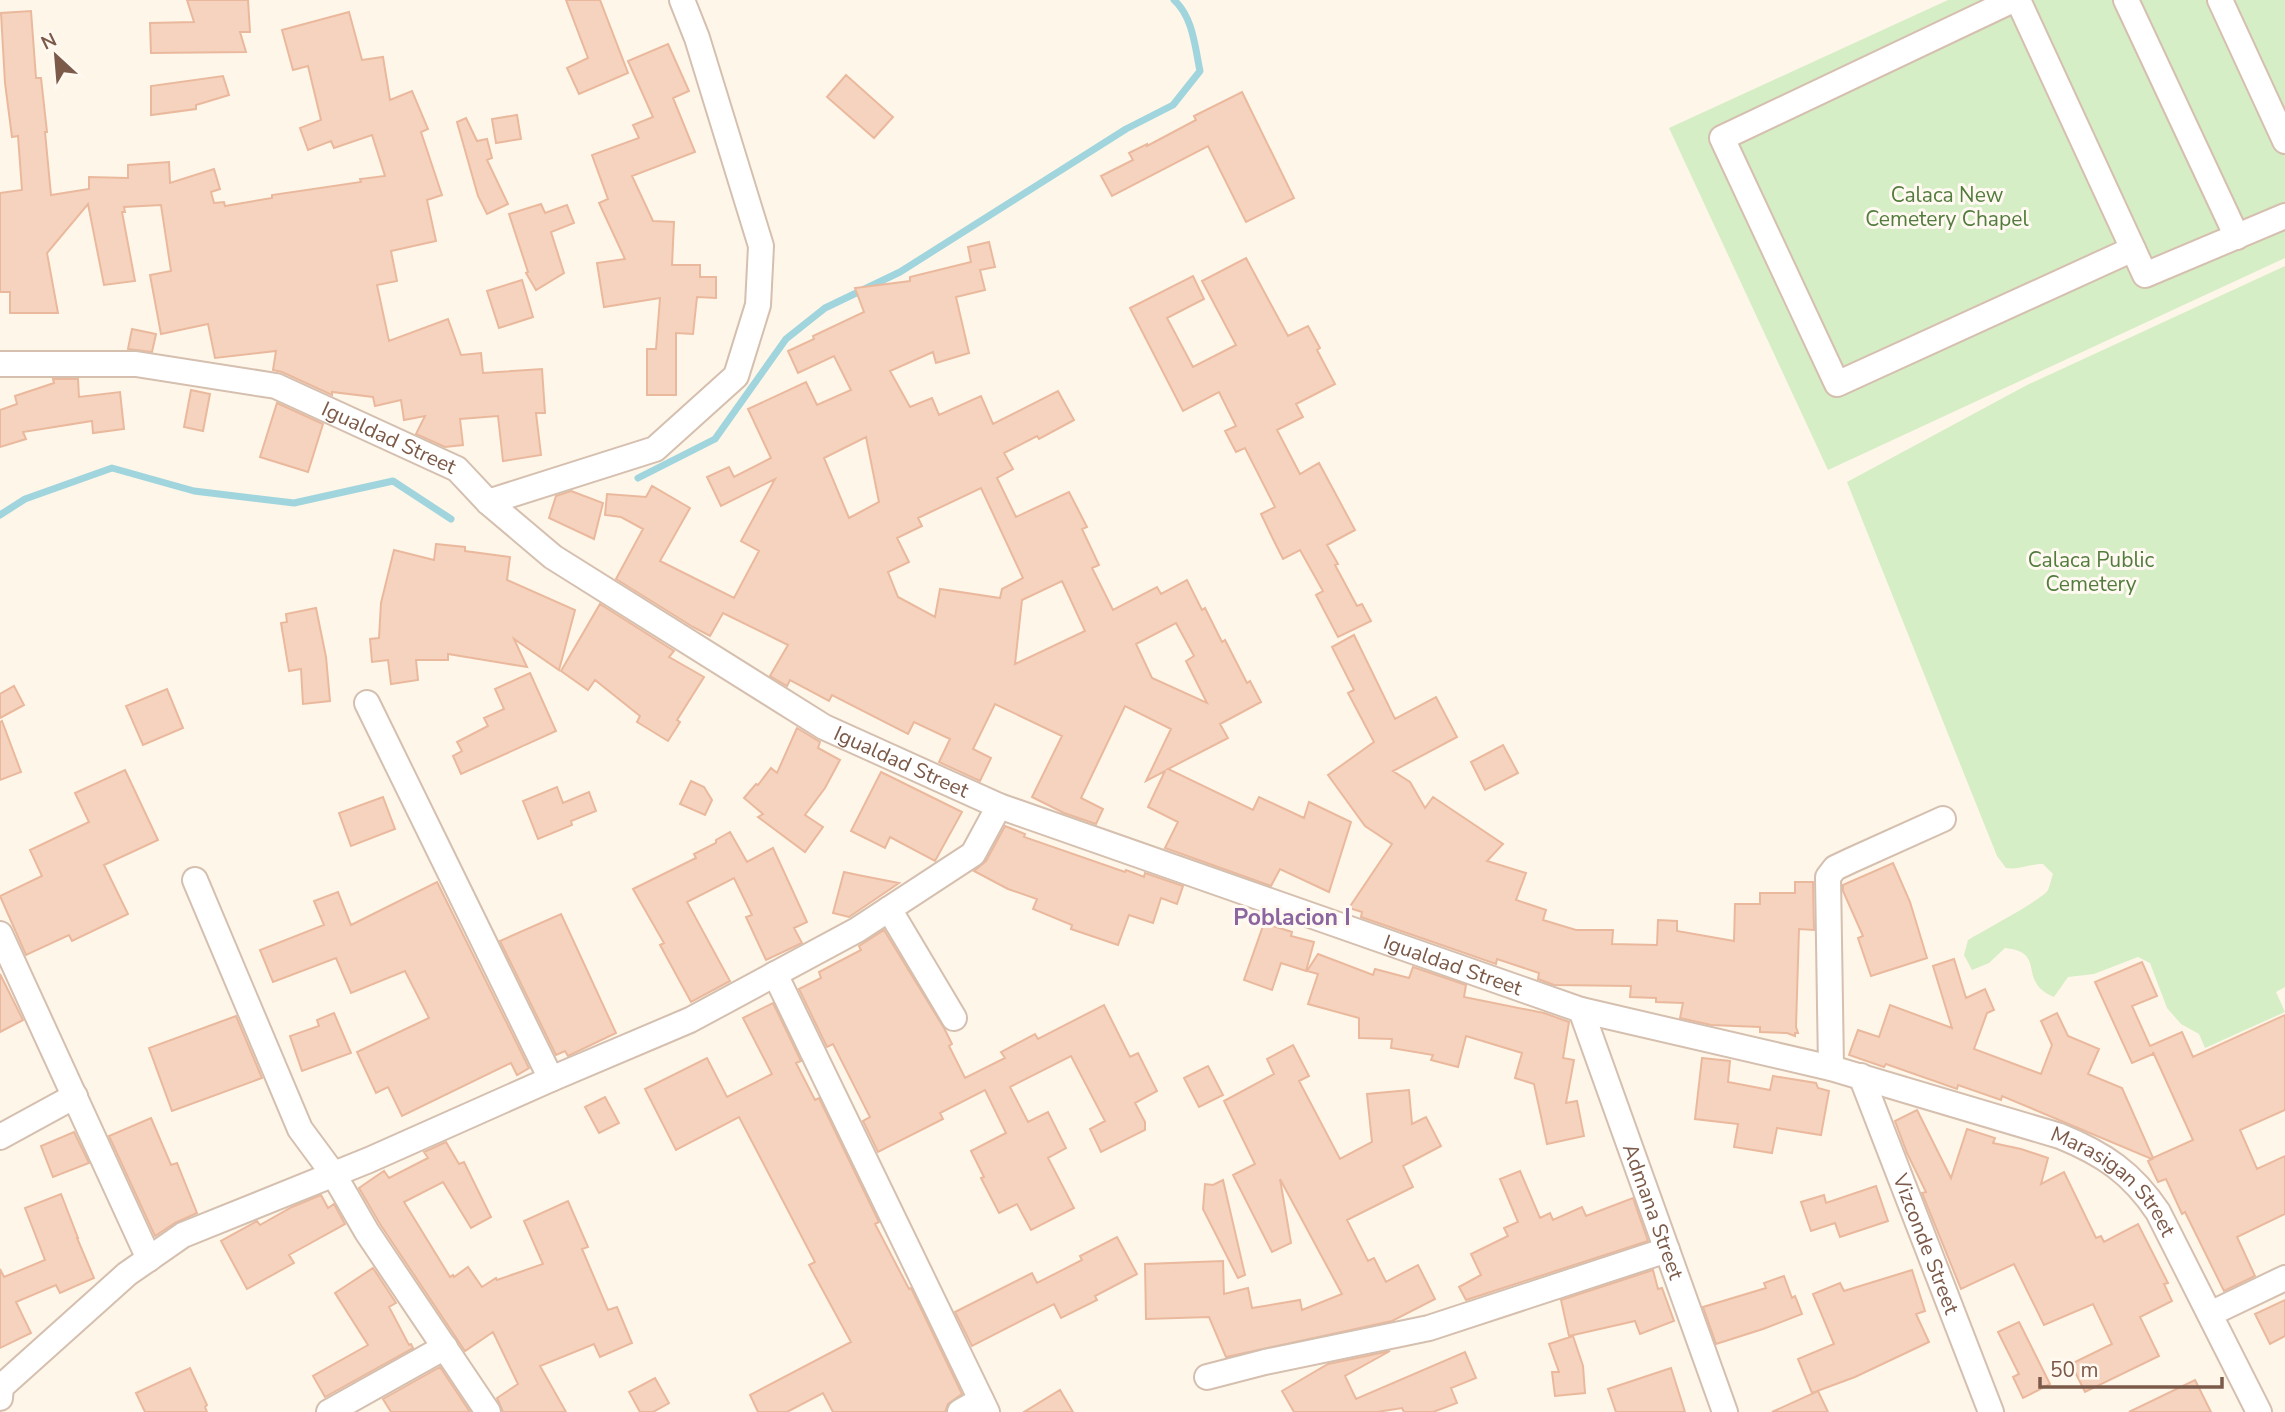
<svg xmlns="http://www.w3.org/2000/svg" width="2285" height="1412" viewBox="0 0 2285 1412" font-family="'Nunito Sans',sans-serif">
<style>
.green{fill:#d6eec5}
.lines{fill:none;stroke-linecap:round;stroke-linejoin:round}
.stream{stroke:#a0d5dd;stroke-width:7}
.building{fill:#f6d3be;stroke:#eab99d;stroke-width:2;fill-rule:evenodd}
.minor-casing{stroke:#d5bfaf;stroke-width:28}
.minor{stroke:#fff;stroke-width:24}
.labels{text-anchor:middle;stroke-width:6;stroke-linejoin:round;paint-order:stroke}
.park-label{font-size:21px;fill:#517c3d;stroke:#fff9f1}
.street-label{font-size:21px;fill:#7c5a49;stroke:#fff9f1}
.neighbourhood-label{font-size:23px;font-weight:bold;fill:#8b659f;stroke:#fff9f1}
</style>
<rect width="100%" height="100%" fill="#fef6e9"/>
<path class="green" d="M 1948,0 L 2285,0 L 2285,258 L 1828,470 L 1669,128 Z
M 2285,266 L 2285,987 L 2276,992 L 2285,1012 L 2205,1048 L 2199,1034 L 2181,1024 L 2167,1008 L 2150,963 L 2138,957 L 2094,974 L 2068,977 L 2054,997 C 2016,982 2048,952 2005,948 L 1989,963 L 1972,970 L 1964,955 L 1968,940 C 1982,931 2042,900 2048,890 C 2050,886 2051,879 2053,874 L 2043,864 C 2029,864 2020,870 2006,868 L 1997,856 L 1847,482 L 2027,385 Z"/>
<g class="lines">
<path class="stream" d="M 638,478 L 715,439 L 786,339 L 825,308 L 900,272 L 1126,129 L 1173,105 L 1200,71 C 1195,47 1193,17 1174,0
M 0,515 L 25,499 L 112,468 L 194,491 L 294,503 L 393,481 L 451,519"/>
</g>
<path class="building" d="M 187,0 L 248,0 L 250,32 L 240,32 L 246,52 L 151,53 L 150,23 L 194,22 Z
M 566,0 L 600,0 L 628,73 L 579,94 L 567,68 L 588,58 Z
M 31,11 L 36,78 L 41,78 L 47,132 L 45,132 L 51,195 L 89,189 L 89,177 L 128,178 L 128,165 L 169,162 L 170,183 L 214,169 L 220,189 L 211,192 L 214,203 L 224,202 L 225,206 L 272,198 L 272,195 L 361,182 L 360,179 L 385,176 L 372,135 L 334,148 L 331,141 L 308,150 L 300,128 L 321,120 L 308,66 L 293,70 L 282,30 L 349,12 L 362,60 L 383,57 L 390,100 L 412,91 L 428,129 L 421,132 L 442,195 L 427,200 L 436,241 L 391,251 L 397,281 L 377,285 L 389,341 L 448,319 L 461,355 L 481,353 L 483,373 L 542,369 L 545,413 L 536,413 L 541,455 L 503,461 L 498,416 L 460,419 L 463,445 L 445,447 L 416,434 L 425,416 L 404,420 L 401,400 L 375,406 L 373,397 L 332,392 L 332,395 L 282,372 L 273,370 L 276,351 L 215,358 L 208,324 L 161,334 L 150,275 L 171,271 L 161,205 L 124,207 L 125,212 L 122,212 L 135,281 L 104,285 L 88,204 L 47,253 L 58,313 L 10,313 L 10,292 L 0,292 L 0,193 L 22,190 L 18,136 L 12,137 L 5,83 L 1,13 Z
M 668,44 L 689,91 L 673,98 L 695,152 L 632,176 L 653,221 L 674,222 L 672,265 L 700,265 L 700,277 L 716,277 L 716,298 L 697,297 L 693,334 L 676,333 L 676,395 L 647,395 L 647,349 L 656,349 L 660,298 L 604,307 L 597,263 L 625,259 L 599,203 L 608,199 L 592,155 L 639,138 L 633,125 L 653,117 L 628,61 Z
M 846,75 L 893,117 L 874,138 L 827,97 Z
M 223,76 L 229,95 L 196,105 L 196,109 L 151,115 L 151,86 Z
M 1242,92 L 1294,198 L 1246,222 L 1208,146 L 1112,196 L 1101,176 L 1133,160 L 1129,153 L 1147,144 L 1147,146 L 1196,120 L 1194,116 Z
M 517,115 L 521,139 L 496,143 L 492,119 Z
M 466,118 L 477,141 L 487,139 L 492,158 L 487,160 L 508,204 L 487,214 L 478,196 L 457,122 Z
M 541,204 L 545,213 L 567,205 L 574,223 L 551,232 L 564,273 L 536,290 L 526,273 L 528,272 L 509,214 Z
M 989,242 L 995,267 L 980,270 L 985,290 L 956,297 L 969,353 L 936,363 L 933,352 L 890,371 L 910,407 L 932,398 L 939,415 L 981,396 L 993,424 L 1058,391 L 1074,420 L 1039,439 L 1037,436 L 1004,453 L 1013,469 L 997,478 L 1016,517 L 1069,492 L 1087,527 L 1082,529 L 1099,565 L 1092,568 L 1113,610 L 1157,587 L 1161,594 L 1187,580 L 1202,610 L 1205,608 L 1222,642 L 1225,640 L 1247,683 L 1250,681 L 1261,702 L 1220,724 L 1228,738 L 1168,769 L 1253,810 L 1259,797 L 1304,818 L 1309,802 L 1351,822 L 1329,892 L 1280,869 L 1271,886 L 1165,848 L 1178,822 L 1148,807 L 1165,771 L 1146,781 L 1171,729 L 1125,706 L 1081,798 L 1103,809 L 1096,824 L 1064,813 L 1032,797 L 1062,736 L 995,704 L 973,749 L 991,758 L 980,781 L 939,762 L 950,739 L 914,722 L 908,734 L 832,695 L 829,701 L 790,680 L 787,686 L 770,676 L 788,645 L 723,613 L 710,636 L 693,627 L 616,579 L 643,529 L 621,517 L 605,515 L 607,494 L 646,497 L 652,486 L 690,508 L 660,561 L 734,598 L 759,551 L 741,541 L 775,479 L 721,506 L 707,477 L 729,467 L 734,477 L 771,458 L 748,409 L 806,382 L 817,405 L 851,390 L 834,356 L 798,373 L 788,351 L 814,339 L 813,336 L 864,312 L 855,288 L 910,281 L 910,277 L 971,262 L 968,247 ZM 866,437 L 879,502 L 849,518 L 824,458 ZM 981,488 L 1023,578 L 1002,589 L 1000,598 L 940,589 L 935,617 L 898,597 L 888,572 L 909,562 L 897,538 L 922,526 L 918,518 ZM 1062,581 L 1085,631 L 1015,664 L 1022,600 ZM 1176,623 L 1194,656 L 1186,661 L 1207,703 L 1152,678 L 1136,644 Z
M 1246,258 L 1288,336 L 1308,326 L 1320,348 L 1317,350 L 1335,384 L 1296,404 L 1303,417 L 1277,430 L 1300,474 L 1319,463 L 1355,530 L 1327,545 L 1338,564 L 1335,565 L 1357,606 L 1362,604 L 1371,621 L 1338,637 L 1316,595 L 1323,591 L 1300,550 L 1283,559 L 1273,539 L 1261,514 L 1275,507 L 1245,448 L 1236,452 L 1225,431 L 1236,426 L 1219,392 L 1183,411 L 1130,308 L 1193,276 L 1204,299 L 1167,318 L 1193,367 L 1236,345 L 1202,281 Z
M 522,280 L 533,317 L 499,328 L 487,291 Z
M 132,329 L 156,334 L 152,352 L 128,349 Z
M 53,379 L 78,379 L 79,397 L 120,392 L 124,429 L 93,433 L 92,421 L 23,432 L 26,439 L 0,447 L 0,410 L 17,404 L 15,396 L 54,383 Z
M 191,390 L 210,394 L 203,431 L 184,427 Z
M 277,403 L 323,424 L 308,472 L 260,457 Z
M 571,491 L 603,503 L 594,539 L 549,518 L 556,496 Z
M 436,544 L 465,547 L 465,551 L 510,557 L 507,580 L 575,610 L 559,670 L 514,639 L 527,667 L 448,654 L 448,660 L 416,660 L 418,680 L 391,684 L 388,660 L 372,662 L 370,639 L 379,638 L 381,603 L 394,550 L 434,560 Z
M 600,604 L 674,651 L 669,657 L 704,677 L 677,720 L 680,722 L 668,741 L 637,722 L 640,716 L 595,680 L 588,690 L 561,671 Z
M 316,608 L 326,657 L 330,701 L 303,704 L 301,669 L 289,671 L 281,623 L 287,622 L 286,614 Z
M 1354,635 L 1395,719 L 1436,697 L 1457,737 L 1393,771 L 1410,782 L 1425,808 L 1433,797 L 1503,844 L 1487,861 L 1526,873 L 1516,900 L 1546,910 L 1543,920 L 1576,930 L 1613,930 L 1612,944 L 1657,945 L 1658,920 L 1677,921 L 1677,931 L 1734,941 L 1735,904 L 1760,904 L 1760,893 L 1795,893 L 1795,882 L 1813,882 L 1814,930 L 1799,929 L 1796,1027 L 1798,1033 L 1795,1033 L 1795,1036 L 1787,1033 L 1760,1032 L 1760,1027 L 1711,1025 L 1680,1018 L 1683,1003 L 1656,1002 L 1656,998 L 1630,997 L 1631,986 L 1554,985 L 1538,979 L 1539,973 L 1497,959 L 1496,964 L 1361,917 L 1362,912 L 1349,908 L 1392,844 L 1365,826 L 1328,775 L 1374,742 L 1348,693 L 1354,690 L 1332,647 Z
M 530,673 L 556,731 L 461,774 L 453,756 L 462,751 L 457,742 L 488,726 L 484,718 L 504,709 L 495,689 Z
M 14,686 L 24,705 L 0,718 L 0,694 Z
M 167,689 L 183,728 L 143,745 L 126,706 Z
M 2,721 L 21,772 L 0,780 L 0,722 Z
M 797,728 L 820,742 L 818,748 L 840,760 L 825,788 L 805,815 L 823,827 L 805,852 L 758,817 L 763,814 L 744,798 L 756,784 L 758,785 L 771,768 L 777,773 Z
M 1503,745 L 1518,773 L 1485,790 L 1471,762 Z
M 125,770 L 158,840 L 104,865 L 128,914 L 72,941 L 69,935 L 26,955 L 0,896 L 42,876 L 30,850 L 89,822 L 75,793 Z
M 881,772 L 962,812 L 935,861 L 890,837 L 885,848 L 851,831 Z
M 691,781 L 704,787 L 712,800 L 705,815 L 680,804 Z
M 557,787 L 563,803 L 589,792 L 596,811 L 571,821 L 572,825 L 538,839 L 523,801 Z
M 383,797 L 395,829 L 351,846 L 339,813 Z
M 1005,826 L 1025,834 L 1024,837 L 1125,872 L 1126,870 L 1144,877 L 1145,873 L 1183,886 L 1177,904 L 1161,898 L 1153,923 L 1129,915 L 1118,945 L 1071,929 L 1072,925 L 1033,909 L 1037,899 L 1008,889 L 974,871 L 986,861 Z
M 730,832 L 747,862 L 773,848 L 807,922 L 794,928 L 802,943 L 766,960 L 746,917 L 752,915 L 734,878 L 687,902 L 730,981 L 691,1002 L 660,945 L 664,943 L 633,889 L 696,858 L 694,854 L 716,843 L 716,840 Z
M 1893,863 L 1910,902 L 1927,958 L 1871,976 L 1858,938 L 1863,936 L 1843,891 L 1843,885 Z
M 844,872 L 858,875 L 899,883 L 849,917 L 833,913 Z
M 437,882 L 529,1068 L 517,1075 L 511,1063 L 402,1116 L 388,1087 L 376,1093 L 357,1052 L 429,1018 L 405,971 L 351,993 L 336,958 L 273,982 L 260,950 L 324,925 L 314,901 L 338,892 L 351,925 Z
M 561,914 L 616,1033 L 568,1056 L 565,1051 L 556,1055 L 500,941 Z
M 1264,923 L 1292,932 L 1291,936 L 1314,942 L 1306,971 L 1281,963 L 1272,990 L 1244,980 Z
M 884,930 L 944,1028 L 952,1044 L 949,1046 L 965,1078 L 1005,1058 L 1001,1052 L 1035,1034 L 1038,1039 L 1104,1005 L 1130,1057 L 1138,1053 L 1157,1091 L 1135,1103 L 1145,1122 L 1145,1130 L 1101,1152 L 1090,1129 L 1105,1121 L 1071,1056 L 1010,1087 L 1028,1122 L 1048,1112 L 1066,1148 L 1048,1158 L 1074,1208 L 1031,1230 L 1017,1204 L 999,1213 L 981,1178 L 984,1177 L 971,1151 L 1006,1133 L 985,1090 L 940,1113 L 943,1119 L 878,1152 L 863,1121 L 870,1117 L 833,1044 L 827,1047 L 799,989 L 821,978 L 819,972 L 861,950 L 859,946 Z
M 1318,954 L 1373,975 L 1375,969 L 1409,978 L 1413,967 L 1466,985 L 1464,997 L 1544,1013 L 1569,1022 L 1563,1058 L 1574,1060 L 1566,1103 L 1577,1101 L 1584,1136 L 1547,1144 L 1534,1084 L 1515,1078 L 1522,1053 L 1466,1036 L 1458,1067 L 1431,1060 L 1433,1055 L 1391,1048 L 1392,1039 L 1359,1038 L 1359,1018 L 1308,1004 L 1318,974 L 1307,971 Z
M 1954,959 L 1966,998 L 1985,989 L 1994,1010 L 1987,1013 L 1974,1049 L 2041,1074 L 2052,1045 L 2041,1021 L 2057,1013 L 2068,1036 L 2099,1049 L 2088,1074 L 2122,1088 L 2153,1158 L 2193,1140 L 2153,1052 L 2153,1054 L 2132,1063 L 2095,982 L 2142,962 L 2157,996 L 2132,1006 L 2150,1046 L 2182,1032 L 2193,1057 L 2285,1015 L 2285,1110 L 2240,1130 L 2257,1169 L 2285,1156 L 2285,1214 L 2237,1237 L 2255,1276 L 2224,1291 L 2185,1212 L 2182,1214 L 2166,1179 L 2158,1182 L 2148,1161 L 2152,1159 L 2002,1096 L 2001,1100 L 1958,1085 L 1957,1089 L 1886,1064 L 1884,1067 L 1849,1055 L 1858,1030 L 1879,1037 L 1890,1005 L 1952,1028 L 1933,966 Z
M 0,974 L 23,1020 L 0,1032 Z
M 773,1003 L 801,1061 L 796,1063 L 815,1100 L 819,1098 L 879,1222 L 875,1224 L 909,1289 L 911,1288 L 962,1394 L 948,1404 L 945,1412 L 833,1412 L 823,1393 L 787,1412 L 758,1412 L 750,1395 L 851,1342 L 809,1265 L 815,1262 L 739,1117 L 676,1150 L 645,1089 L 707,1058 L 727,1097 L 772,1074 L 743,1018 Z
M 334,1013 L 351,1053 L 302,1071 L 290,1036 L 319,1026 L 317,1020 Z
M 236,1016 L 262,1078 L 172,1111 L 149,1048 Z
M 1293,1045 L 1309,1076 L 1299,1081 L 1340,1159 L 1372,1142 L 1367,1094 L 1409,1090 L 1412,1124 L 1426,1117 L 1441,1146 L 1403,1166 L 1413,1187 L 1347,1220 L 1368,1261 L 1374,1258 L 1386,1282 L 1418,1265 L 1435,1299 L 1392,1321 L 1226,1357 L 1209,1317 L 1146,1319 L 1145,1264 L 1223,1261 L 1224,1294 L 1248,1288 L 1252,1308 L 1300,1300 L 1302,1310 L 1342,1294 L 1280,1179 L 1291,1243 L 1272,1252 L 1233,1175 L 1255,1164 L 1224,1101 L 1274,1074 L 1267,1059 Z
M 1702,1058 L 1730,1061 L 1728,1082 L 1770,1090 L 1773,1076 L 1816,1083 L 1818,1088 L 1829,1091 L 1821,1135 L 1777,1128 L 1772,1153 L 1734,1147 L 1738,1124 L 1695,1119 Z
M 1208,1066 L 1223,1095 L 1199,1107 L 1184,1078 Z
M 605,1097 L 619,1123 L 599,1133 L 585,1107 Z
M 1917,1110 L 1951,1178 L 1967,1129 L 1995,1138 L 1993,1143 L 2021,1149 L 2048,1158 L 2041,1184 L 2064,1172 L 2096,1238 L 2101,1236 L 2104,1242 L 2138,1224 L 2168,1283 L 2164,1284 L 2172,1301 L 2140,1317 L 2159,1356 L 2085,1392 L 2071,1364 L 2112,1344 L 2093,1304 L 2044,1325 L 2014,1264 L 1961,1289 L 1922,1193 L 1926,1192 L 1907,1153 L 1895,1121 Z
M 151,1118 L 171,1165 L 177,1163 L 197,1213 L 175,1223 L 155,1236 L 109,1136 Z
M 74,1132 L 89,1163 L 53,1177 L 41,1146 Z
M 446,1142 L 459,1164 L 464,1162 L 491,1217 L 471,1228 L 443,1182 L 404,1202 L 450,1277 L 453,1275 L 454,1277 L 468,1267 L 482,1287 L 496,1278 L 497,1280 L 543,1264 L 524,1221 L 568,1201 L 588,1247 L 582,1249 L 608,1310 L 617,1307 L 632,1343 L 600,1357 L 594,1344 L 540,1366 L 566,1412 L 503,1412 L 497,1398 L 518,1384 L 493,1332 L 465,1351 L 380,1224 L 359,1188 L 384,1171 L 389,1178 L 428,1158 L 424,1152 Z
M 1520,1171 L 1540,1218 L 1550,1213 L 1553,1220 L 1582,1207 L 1586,1216 L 1633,1198 L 1648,1241 L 1466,1300 L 1459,1287 L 1481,1275 L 1471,1254 L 1508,1236 L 1504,1228 L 1518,1222 L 1500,1179 Z
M 1223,1180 L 1245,1275 L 1238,1278 L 1203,1209 L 1205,1184 L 1213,1185 Z
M 1876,1186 L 1888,1221 L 1840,1237 L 1835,1223 L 1811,1231 L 1801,1202 L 1824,1195 L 1826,1203 Z
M 61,1194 L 78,1238 L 77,1238 L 94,1278 L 60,1293 L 56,1285 L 16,1302 L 31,1333 L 0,1348 L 0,1269 L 4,1277 L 45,1260 L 25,1208 Z
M 321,1195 L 328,1208 L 334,1204 L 345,1224 L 289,1255 L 294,1263 L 247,1289 L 221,1241 L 257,1221 L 260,1225 L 292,1207 Z
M 1117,1237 L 1137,1274 L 1095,1296 L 1097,1300 L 1061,1318 L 1054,1304 L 972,1346 L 955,1312 L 1032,1273 L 1037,1283 L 1082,1260 L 1080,1256 Z
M 373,1268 L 396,1303 L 389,1307 L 409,1345 L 411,1344 L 413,1348 L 325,1397 L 313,1376 L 368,1345 L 335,1293 Z
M 1653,1270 L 1658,1289 L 1662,1288 L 1674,1321 L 1640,1334 L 1635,1321 L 1569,1336 L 1561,1300 Z
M 1912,1270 L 1925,1311 L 1916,1314 L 1929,1342 L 1855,1377 L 1812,1393 L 1798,1359 L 1834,1344 L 1813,1294 L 1840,1283 L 1844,1291 Z
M 1784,1276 L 1792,1298 L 1795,1296 L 1802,1314 L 1763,1329 L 1716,1344 L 1703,1307 L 1766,1288 L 1764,1283 Z
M 2285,1300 L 2285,1336 L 2270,1344 L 2255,1314 Z
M 2019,1322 L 2050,1384 L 2023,1398 L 2013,1377 L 2019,1374 L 1998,1332 Z
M 1573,1336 L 1583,1366 L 1585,1393 L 1555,1396 L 1552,1372 L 1559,1372 L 1549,1344 Z
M 1390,1351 L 1345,1376 L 1356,1399 L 1465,1352 L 1476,1378 L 1451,1388 L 1457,1403 L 1433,1412 L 1404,1412 L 1402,1408 L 1377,1412 L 1294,1412 L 1282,1391 L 1328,1364 Z
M 440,1367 L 470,1412 L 391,1412 L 383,1399 Z
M 190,1368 L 207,1405 L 205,1407 L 207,1412 L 145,1412 L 136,1393 Z
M 1671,1368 L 1685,1412 L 1616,1412 L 1608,1389 Z
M 655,1378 L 669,1403 L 653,1412 L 640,1412 L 629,1392 Z
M 2195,1380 L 2211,1412 L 2129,1412 Z
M 1060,1390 L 1073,1412 L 1024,1412 Z
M 1818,1391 L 1828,1412 L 1772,1412 Z"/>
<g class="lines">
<defs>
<g id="minor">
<path d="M 2013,0 L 1722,138 L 1837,384 L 2133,249"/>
<path d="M 2018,0 L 2145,275 L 2285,216"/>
<path d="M 2126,0 L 2237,237"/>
<path d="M 2220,0 L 2285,141"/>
<path id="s1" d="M 0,364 L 136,364 L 276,386 L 457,469 L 488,502 L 553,557 L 824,727 L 999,806 L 1581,1010 L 1831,1068 L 2060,1136 C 2104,1154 2132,1173 2158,1212 L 2259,1412"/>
<path d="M 488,502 L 655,449 L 736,376 L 758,305 L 761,246 L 697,38 L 682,0"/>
<path d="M 367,703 L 551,1079"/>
<path d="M 195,880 L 300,1129 L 334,1175 L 367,1232 L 488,1412"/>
<path d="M 889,909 L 954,1018"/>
<path d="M 0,934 L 149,1259"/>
<path d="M 775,974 L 987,1412"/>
<path id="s2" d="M 1581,1010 L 1725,1412"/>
<path d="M 1831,1068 L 1828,877 L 1835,868 L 1852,860 L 1943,819"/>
<path id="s3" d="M 1861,1076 L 1991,1412"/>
<path d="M 0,1137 L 75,1096"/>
<path d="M 2210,1314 L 2285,1278"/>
<path d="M 1207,1377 L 1265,1362 L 1429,1328 L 1667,1250"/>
<path d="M 0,1398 L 1,1387 L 127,1274 L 183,1235 L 369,1160 L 551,1079 L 690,1020 L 857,930 L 973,854 L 999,806"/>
<path d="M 329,1412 L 445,1347"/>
<path d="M 960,1412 L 981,1400"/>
</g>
</defs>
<use href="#minor" class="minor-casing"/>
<use href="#minor" class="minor"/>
</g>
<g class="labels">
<g class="park-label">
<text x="1947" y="202">Calaca New<tspan x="1947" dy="24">Cemetery Chapel</tspan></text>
<text x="2091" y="567">Calaca Public<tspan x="2091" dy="24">Cemetery</tspan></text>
</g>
<g class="street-label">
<text dy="7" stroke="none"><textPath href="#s1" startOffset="402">Igualdad Street</textPath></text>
<text dy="7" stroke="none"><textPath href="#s1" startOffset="1012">Igualdad Street</textPath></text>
<text dy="7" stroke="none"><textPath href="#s1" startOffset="1600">Igualdad Street</textPath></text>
<text dy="7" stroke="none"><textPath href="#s1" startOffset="2303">Marasigan Street</textPath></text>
<text dy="7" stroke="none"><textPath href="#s2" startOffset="214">Admana Street</textPath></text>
<text dy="7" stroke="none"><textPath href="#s3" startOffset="180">Vizconde Street</textPath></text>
</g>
<g class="neighbourhood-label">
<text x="1292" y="925">Poblacion I</text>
</g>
</g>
<g transform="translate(56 56) rotate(334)" stroke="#fff9f1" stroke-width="5" paint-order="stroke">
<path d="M0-5L12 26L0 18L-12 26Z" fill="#7c5a49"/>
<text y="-10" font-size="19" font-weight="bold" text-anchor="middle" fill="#7c5a49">N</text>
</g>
<path d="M2040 1377v10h182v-10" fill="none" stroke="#7c5a49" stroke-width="3.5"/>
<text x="2050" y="1377" font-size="21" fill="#7c5a49" stroke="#fff9f1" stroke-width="5" paint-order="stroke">50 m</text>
</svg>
